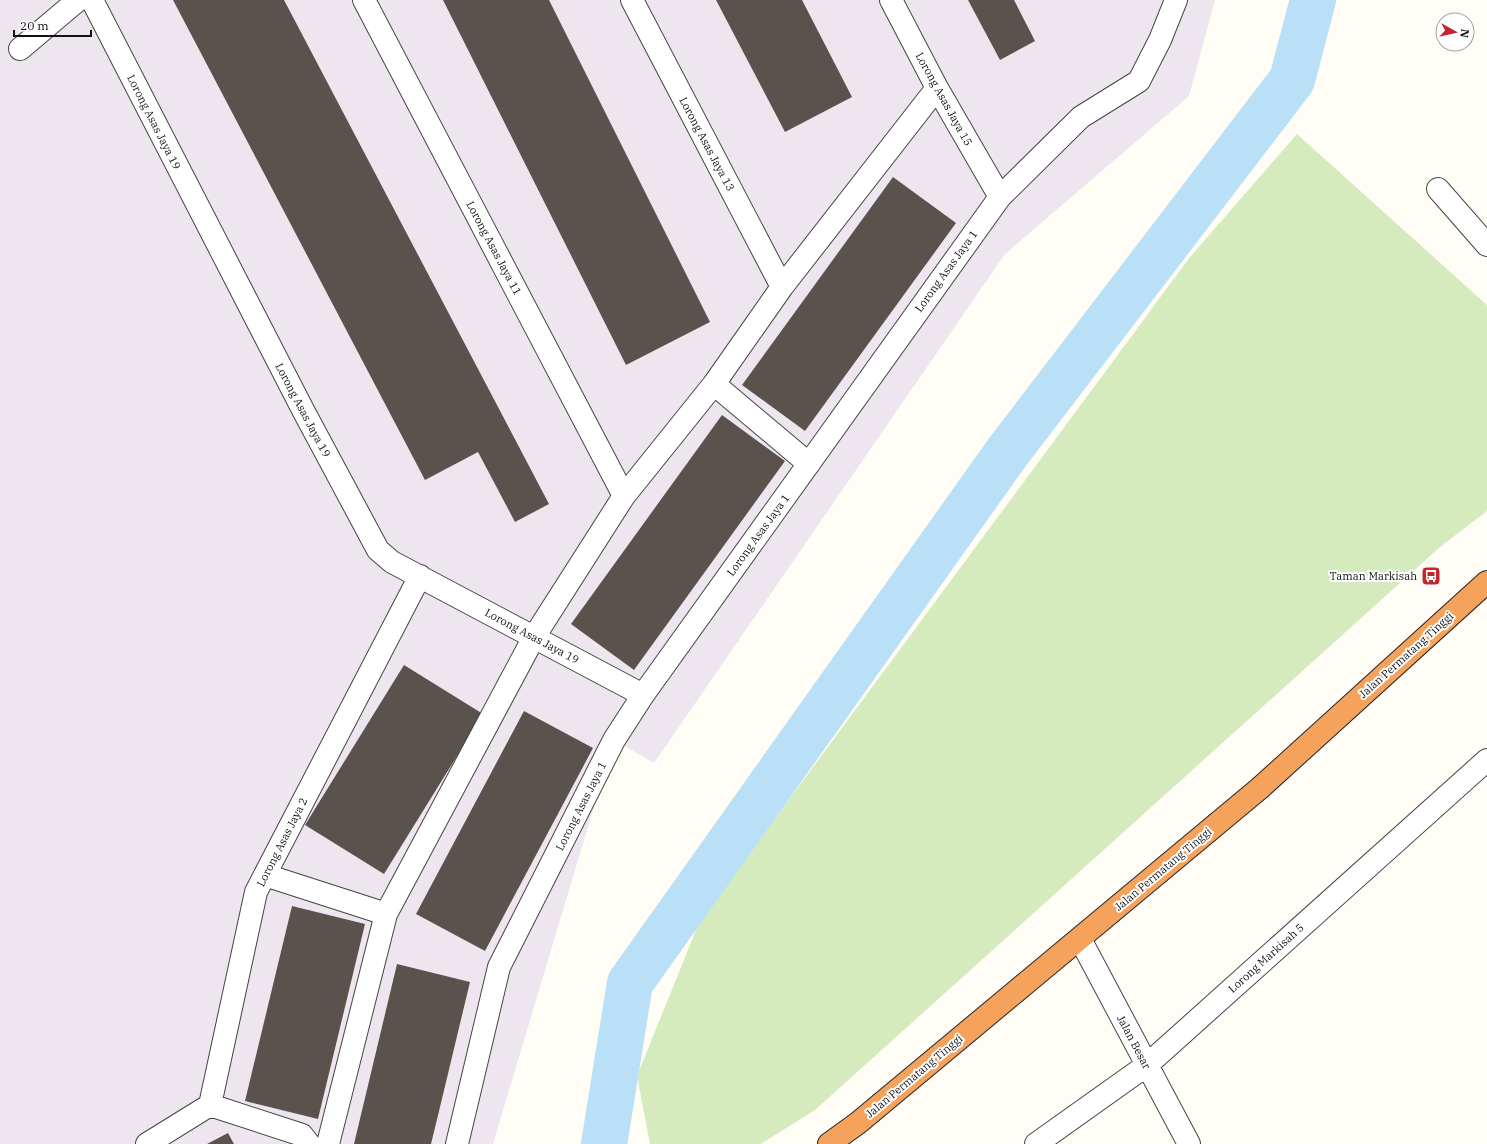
<svg xmlns="http://www.w3.org/2000/svg" width="1487" height="1144" viewBox="0 0 1487 1144" font-family="'IBM Plex Serif',serif">
<style>
.industrial{fill:#eee6ef}
.green{fill:#d5ebbd}
.lines{fill:none;stroke-linecap:round;stroke-linejoin:round}
.river{stroke:#b9e0f7;stroke-width:46}
.building{fill:#5a524d}
.minor-casing{stroke:#444;stroke-width:24}
.highway-casing{stroke:#222;stroke-width:24}
.minor{stroke:#fff;stroke-width:22}
.highway{stroke:#f5a25d;stroke-width:22}
.labels{text-anchor:middle;stroke-width:4;stroke-linejoin:round;paint-order:stroke}
.street-label{font-size:11px;fill:#111;stroke:#fff}
.poi-label{font-size:11px;fill:#111;stroke:#fff;text-anchor:end}
</style>
<rect width="100%" height="100%" fill="#fffdf5"/>
<path class="industrial" d="M 0,0 L 1215,0 L 1189,96 L 1005,254 L 654,763 L 614,740 L 493,1144 L 0,1144 Z"/>
<path class="green" d="M 1297,134 L 1487,305 L 1487,511 L 1440,547 L 815,1110 L 761,1144 L 650,1144 L 637,1076 L 700,920 L 1190,257 Z"/>
<g class="lines">
<path class="river" d="M 604,1144 L 630,983 L 1006,454 L 1292,80 L 1313,0"/>
</g>
<path class="building" d="M 173,0 L 284,0 L 549,504 L 515,522 L 478,452 L 425,480 Z
M 443,0 L 549,0 L 710,322 L 626,365 Z
M 716,0 L 802,0 L 852,97 L 785,132 Z
M 968,0 L 1014,0 L 1035,41 L 1000,60 Z
M 893,177 L 956,223 L 805,431 L 742,385 Z
M 722,415 L 785,461 L 634,670 L 571,624 Z
M 404,665 L 483,714 L 384,874 L 305,825 Z
M 524,711 L 593,748 L 485,951 L 416,914 Z
M 292,906 L 365,924 L 318,1119 L 245,1101 Z
M 397,964 L 470,982 L 440,1107 L 431,1144 L 354,1144 Z
M 228,1133 L 234,1144 L 207,1144 Z"/>
<g class="lines">
<defs>
<path id="minor" d="M 92,0 L 303,410 L 378,550 L 392,562 L 643,695
M 364,0 L 624,496
M 632,0 L 782,287
M 891,0 L 937,88 L 1000,197
M 20,49 L 78,0
M 1438,189 L 1487,245
M 714,384 L 809,464
M 265,875 L 386,914
M 1080,939 L 1189,1144
M 210,1105 L 302,1135 L 309,1144
M 147,1144 L 210,1105 L 256,892 L 420,576
M 328,1144 L 386,914 L 534,637 L 624,496 L 714,384 L 782,287 L 937,88
M 457,1144 L 499,967 L 614,740 L 643,695 L 1000,197 L 1081,117 L 1139,81 L 1160,40 L 1176,0
M 1036,1144 L 1147,1065 L 1487,760"/>
<path id="highway" d="M 829,1144 L 858,1123 L 1260,788 L 1487,582"/>
</defs>
<use href="#minor" class="minor-casing"/>
<use href="#highway" class="highway-casing"/>
<use href="#minor" class="minor"/>
<use href="#highway" class="highway"/>
</g>
<defs>
<symbol id="bus-square" viewBox="-11 -11 22 22"><rect x="-9" y="-9" width="18" height="18" rx="4" fill="#c4262e" stroke="#fff"/><path d="M-5-6H5V4H4V6H2V4H-2V6H-4V4H-5ZM-3.5-4V0h7V-4ZM-3.5 1.2v1.5H-2V1.2ZM2 1.2v1.5H3.5V1.2Z" fill="#fff"/></symbol>
</defs>
<g fill-rule="evenodd">
<use href="#bus-square" x="1420" y="565" width="22" height="22"/>
</g>
<g class="labels">
<g class="street-label">
<text transform="translate(944 99) rotate(61)" y="4">Lorong Asas Jaya 15</text>
<text transform="translate(154 122) rotate(63)" y="4">Lorong Asas Jaya 19</text>
<text transform="translate(707 144) rotate(62)" y="4">Lorong Asas Jaya 13</text>
<text transform="translate(494 248) rotate(62)" y="4">Lorong Asas Jaya 11</text>
<text transform="translate(946 271) rotate(-54)" y="4">Lorong Asas Jaya 1</text>
<text transform="translate(303 410) rotate(62)" y="4">Lorong Asas Jaya 19</text>
<text transform="translate(758 535) rotate(-54)" y="4">Lorong Asas Jaya 1</text>
<text transform="translate(532 636) rotate(28)" y="4">Lorong Asas Jaya 19</text>
<text transform="translate(1406 655) rotate(-42)" y="4">Jalan Permatang Tinggi</text>
<text transform="translate(581 806) rotate(-63)" y="4">Lorong Asas Jaya 1</text>
<text transform="translate(282 842) rotate(-63)" y="4">Lorong Asas Jaya 2</text>
<text transform="translate(1163 869) rotate(-40)" y="4">Jalan Permatang Tinggi</text>
<text transform="translate(1266 958) rotate(-42)" y="4">Lorong Markisah 5</text>
<text transform="translate(1134 1042) rotate(62)" y="4">Jalan Besar</text>
<text transform="translate(914 1076) rotate(-40)" y="4">Jalan Permatang Tinggi</text>
</g>
<g class="poi-label">
<text x="1417" y="580">Taman Markisah</text>
</g>
</g>
<g transform="translate(1455 32) rotate(98)"><circle r="19" fill="#ffffff" stroke="#a0a0a0"/>
<path d="M0-3L7 15L0 10L-7 15Z" fill="#c4262e"/>
<text y="-6" font-size="11" font-weight="bold" text-anchor="middle" fill="#111111">N</text>
</g>
<path d="M14 30v6h77v-6" fill="none" stroke="#111111" stroke-width="2"/>
<text x="20" y="30" font-size="12" fill="#111111" stroke="#ffffff" stroke-width="3" paint-order="stroke">20 m</text>
</svg>
